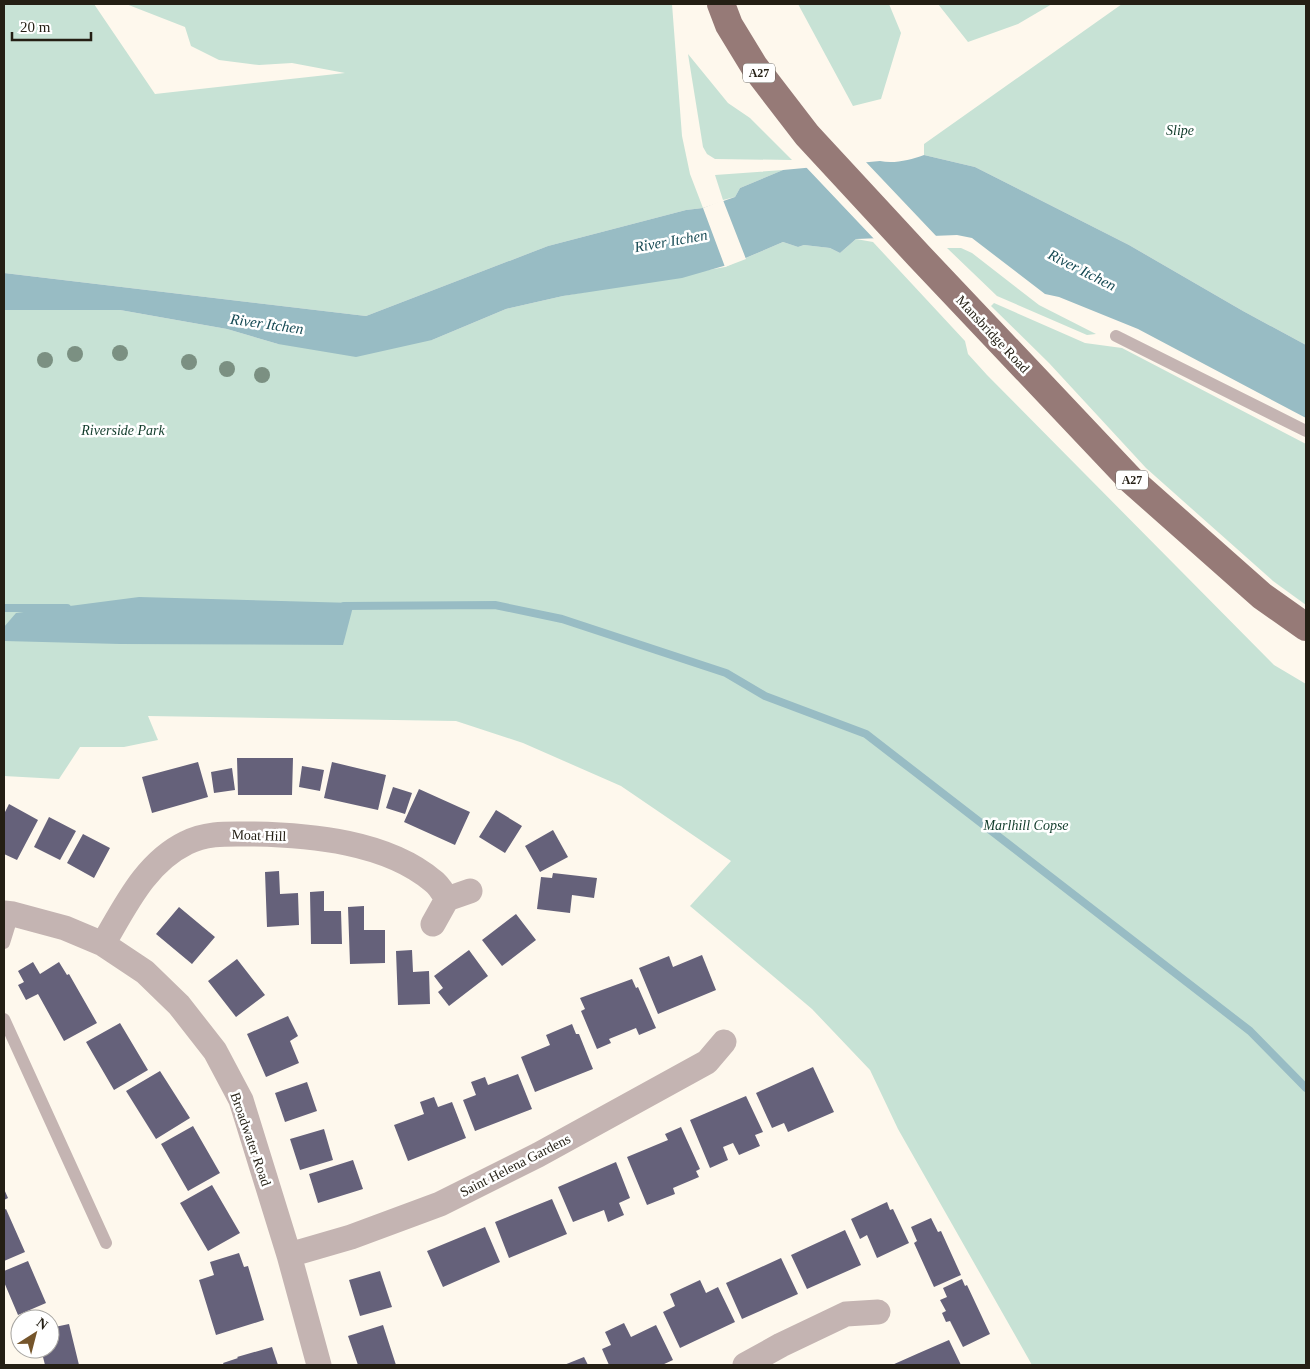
<svg xmlns="http://www.w3.org/2000/svg" width="1310" height="1369" viewBox="0 0 1310 1369" font-family="'Times New Roman',serif">
<style>
.green{fill:#c7e2d5}
.water{fill:#98bcc4}
.pier{fill:#fef8ed}
.lines{fill:none;stroke-linecap:round;stroke-linejoin:round}
.stream{stroke:#98bcc4;stroke-width:8}
.building{fill:#65617a}
.service{stroke:#c4b4b2;stroke-width:12}
.minor{stroke:#c4b4b2;stroke-width:25}
.primary{stroke:#967a77;stroke-width:28}
.tree{fill:#7b9082}
.labels{text-anchor:middle;stroke-width:5;stroke-linejoin:round;paint-order:stroke}
.shield{fill:#fff;stroke:#66625a;stroke-width:1}
.shield-label{font-size:12px;font-weight:bold;fill:#241f14}
.park-label{font-size:14px;font-style:italic;fill:#103b2a;stroke:#fff}
.street-label{font-size:14px;fill:#241f14;stroke:#fff}
.water-label{font-size:15px;font-style:italic;fill:#154953;stroke:#fff}
</style>
<rect width="100%" height="100%" fill="#fef8ed"/>
<path class="green" d="M 4,4 L 94,4 L 155,94 L 345,73 L 292,63 L 259,65 L 219,60 L 191,46 L 185,27 L 126,4 L 672,4 L 682,136 L 690,174 L 703,208 L 686,210 L 548,246 L 366,316 L 4,273 Z
M 798,4 L 889,4 L 901,33 L 881,99 L 853,106 Z
M 938,4 L 1052,4 L 1018,24 L 968,42 Z
M 1122,4 L 1306,4 L 1306,345 L 1243,311 L 1129,245 L 975,167 L 924,155 L 924,144 Z
M 688,54 L 728,103 L 750,118 L 792,160 L 715,159 L 707,154 L 703,147 Z
M 783,170 L 740,188 L 735,197 L 723,200 L 715,175 Z
M 856,239 L 873,242 L 965,341 L 968,354 L 987,375 L 1274,665 L 1306,684 L 1306,1365 L 1032,1365 L 898,1129 L 870,1070 L 812,1009 L 690,906 L 731,861 L 621,786 L 523,743 L 456,721 L 148,716 L 158,740 L 124,747 L 80,747 L 59,779 L 4,776 L 4,310 L 23,309 L 120,310 L 227,329 L 278,344 L 432,340 L 506,309 L 563,296 L 725,267 L 783,242 L 798,247 L 804,245 L 830,248 L 840,253 Z
M 947,248 L 961,248 L 972,253 L 1039,305 L 1096,334 L 1087,335 L 997,296 Z
M 994,303 L 1085,343 L 1122,348 L 1306,444 L 1306,605 L 1273,581 L 1146,468 L 1049,363 L 991,306 Z"/>
<path class="water" d="M 924,155 L 975,167 L 1129,245 L 1243,311 L 1306,345 L 1306,418 L 1138,329 L 1059,297 L 1045,294 L 972,238 L 957,235 L 856,239 L 840,253 L 830,248 L 804,245 L 798,247 L 783,242 L 734,263 L 682,278 L 563,296 L 506,309 L 432,340 L 356,357 L 278,344 L 227,329 L 120,310 L 4,310 L 4,273 L 366,316 L 548,246 L 686,210 L 703,208 L 735,197 L 740,188 L 783,170 L 880,161 C 894,164 910,160 924,155 Z
M 139,597 L 354,603 L 343,645 L 120,644 L 4,641 L 4,627 L 16,613 Z"/>
<path class="pier" d="M 864,160 L 938,238 L 876,241 L 804,165 Z
M 723,200 L 746,259 L 725,267 L 703,208 Z"/>
<g class="lines">
<path class="stream" d="M 344,606 L 495,605 L 562,619 L 726,673 L 765,696 L 866,734 L 1250,1031 L 1306,1088
M 4,608 L 67,608"/>
</g>
<path class="building" d="M 237,758 L 293,758 L 292,795 L 238,795 Z
M 198,762 L 208,797 L 152,813 L 142,777 Z
M 332,762 L 386,775 L 378,810 L 324,798 Z
M 302,766 L 324,770 L 320,791 L 299,787 Z
M 232,768 L 235,790 L 214,793 L 211,772 Z
M 393,787 L 412,793 L 405,814 L 386,808 Z
M 419,789 L 470,812 L 455,845 L 404,822 Z
M 9,804 L 38,820 L 17,860 L 4,854 L 4,814 Z
M 496,810 L 522,826 L 505,853 L 479,837 Z
M 49,817 L 76,831 L 60,860 L 34,847 Z
M 553,830 L 568,857 L 540,872 L 525,846 Z
M 83,834 L 110,848 L 94,878 L 67,863 Z
M 279,871 L 280,894 L 298,893 L 299,925 L 267,927 L 265,872 Z
M 553,873 L 597,878 L 594,898 L 572,895 L 570,913 L 537,909 L 541,877 L 552,878 Z
M 324,891 L 324,911 L 341,911 L 342,944 L 311,944 L 310,892 Z
M 364,906 L 364,930 L 385,930 L 385,963 L 350,964 L 348,907 Z
M 179,907 L 215,937 L 192,964 L 156,934 Z
M 516,914 L 536,940 L 502,966 L 482,940 Z
M 412,950 L 413,972 L 429,971 L 430,1004 L 398,1005 L 396,951 Z
M 469,950 L 488,976 L 449,1006 L 438,992 L 443,988 L 434,976 Z
M 702,955 L 716,990 L 658,1014 L 639,968 L 669,956 L 673,967 Z
M 237,959 L 265,995 L 236,1017 L 208,981 Z
M 33,962 L 40,974 L 59,962 L 67,975 L 69,974 L 97,1023 L 64,1041 L 38,994 L 26,1000 L 18,985 L 24,982 L 18,971 Z
M 632,979 L 636,988 L 638,987 L 656,1028 L 639,1035 L 636,1028 L 609,1039 L 611,1043 L 597,1049 L 581,1011 L 585,1009 L 580,998 Z
M 288,1016 L 298,1036 L 290,1041 L 299,1063 L 266,1077 L 247,1034 Z
M 120,1023 L 148,1070 L 114,1090 L 86,1042 Z
M 572,1024 L 576,1034 L 579,1034 L 593,1069 L 535,1092 L 521,1057 L 550,1045 L 546,1035 Z
M 813,1067 L 834,1112 L 788,1132 L 784,1123 L 772,1128 L 756,1093 Z
M 160,1071 L 190,1118 L 156,1139 L 126,1091 Z
M 518,1074 L 532,1109 L 475,1131 L 463,1100 L 476,1095 L 471,1082 L 485,1077 L 488,1085 Z
M 307,1082 L 317,1111 L 285,1122 L 275,1093 Z
M 746,1096 L 763,1132 L 755,1135 L 760,1146 L 739,1155 L 733,1143 L 723,1147 L 728,1160 L 710,1168 L 690,1120 Z
M 434,1097 L 438,1107 L 452,1102 L 466,1138 L 408,1161 L 394,1125 L 424,1114 L 420,1102 Z
M 193,1126 L 220,1173 L 188,1191 L 161,1144 Z
M 681,1127 L 700,1169 L 696,1171 L 699,1177 L 673,1188 L 675,1194 L 647,1205 L 627,1157 L 668,1140 L 665,1134 Z
M 324,1129 L 333,1160 L 300,1170 L 290,1139 Z
M 353,1160 L 363,1189 L 318,1203 L 309,1174 Z
M 616,1162 L 630,1198 L 619,1203 L 624,1215 L 608,1222 L 604,1210 L 573,1222 L 558,1187 Z
M 212,1185 L 240,1233 L 208,1251 L 180,1203 Z
M 4,1189 L 8,1198 L 4,1200 Z
M 552,1199 L 567,1234 L 509,1258 L 495,1222 Z
M 887,1202 L 890,1210 L 893,1209 L 909,1243 L 877,1258 L 867,1235 L 860,1239 L 851,1219 Z
M 6,1209 L 25,1252 L 4,1261 L 4,1210 Z
M 931,1218 L 938,1232 L 941,1231 L 961,1275 L 934,1287 L 914,1243 L 917,1241 L 911,1227 Z
M 485,1227 L 500,1262 L 443,1287 L 427,1251 Z
M 845,1230 L 861,1265 L 807,1289 L 791,1255 Z
M 239,1253 L 244,1267 L 248,1266 L 264,1320 L 216,1335 L 199,1280 L 214,1275 L 210,1262 Z
M 781,1258 L 798,1294 L 742,1319 L 726,1283 Z
M 28,1261 L 46,1303 L 18,1315 L 4,1282 L 4,1271 Z
M 380,1271 L 392,1307 L 360,1316 L 349,1280 Z
M 962,1279 L 965,1286 L 967,1285 L 990,1334 L 963,1347 L 950,1321 L 946,1322 L 942,1313 L 946,1311 L 940,1300 L 947,1297 L 943,1288 Z
M 700,1280 L 706,1293 L 718,1287 L 735,1322 L 680,1348 L 663,1312 L 675,1306 L 670,1294 Z
M 624,1323 L 631,1337 L 656,1325 L 673,1360 L 662,1365 L 609,1365 L 602,1349 L 611,1345 L 605,1332 Z
M 69,1324 L 79,1365 L 45,1365 L 41,1349 L 50,1349 L 50,1328 Z
M 383,1325 L 396,1365 L 358,1365 L 348,1336 Z
M 949,1340 L 961,1365 L 892,1365 L 919,1353 Z
M 272,1347 L 278,1365 L 224,1365 L 223,1363 L 238,1358 L 237,1357 Z
M 584,1357 L 588,1365 L 564,1365 Z"/>
<g class="lines">
<path class="service" d="M 1116,336 L 1306,431
M 4,943 L 13,914
M 4,1019 L 106,1243"/>
<path class="minor" d="M 4,913 L 13,914 L 65,928 L 103,944 L 145,972 L 179,1005 L 215,1051 L 241,1100 L 289,1255 L 319,1365
M 433,924 L 447,899 L 470,891
M 103,944 C 125,907 145,863 186,843 C 207,832 230,834 253,834 C 311,835 387,842 433,881 C 439,885 443,893 447,899
M 289,1255 L 351,1237 L 440,1204 L 538,1155 L 707,1062 L 724,1042
M 745,1365 L 781,1345 L 846,1314 L 878,1312"/>
<path class="primary" d="M 721,4 L 729,25 L 754,66 L 807,135 L 919,256 L 1131,480 L 1262,596 L 1306,627"/>
</g>
<g class="tree">
<circle cx="120" cy="353" r="8"/>
<circle cx="75" cy="354" r="8"/>
<circle cx="45" cy="360" r="8"/>
<circle cx="189" cy="362" r="8"/>
<circle cx="227" cy="369" r="8"/>
<circle cx="262" cy="375" r="8"/>
</g>
<g class="labels">
<g class="shield">
<rect x="743" y="63.5" width="32" height="19" rx="4"/>
<rect x="1116" y="470.5" width="32" height="19" rx="4"/>
</g>
<g class="shield-label">
<text x="759" y="77">A27</text>
<text x="1132" y="484">A27</text>
</g>
<g class="park-label">
<text x="1180" y="135">Slipe</text>
<text x="123" y="435">Riverside Park</text>
<text x="1026" y="830">Marlhill Copse</text>
</g>
<g class="street-label">
<text transform="translate(993 334) rotate(47)" y="5">Mansbridge Road</text>
<text transform="translate(259 835) rotate(2)" y="5">Moat Hill</text>
<text transform="translate(251 1139) rotate(71)" y="5">Broadwater Road</text>
<text transform="translate(515 1165) rotate(-27)" y="5">Saint Helena Gardens</text>
</g>
<g class="water-label">
<text transform="translate(671 241) rotate(-10)" y="5">River Itchen</text>
<text transform="translate(1082 270) rotate(27)" y="5">River Itchen</text>
<text transform="translate(267 324) rotate(8)" y="5">River Itchen</text>
</g>
</g>
<rect width="1310" height="1369" fill="none" stroke="#241f14" stroke-width="10"/>
<g transform="translate(35 1334) rotate(36)"><circle r="24" fill="#ffffff" stroke="#a7a5a1"/>
<path d="M0-4L9 19L0 12L-9 19Z" fill="#75552b"/>
<text y="-8" font-size="14" font-weight="bold" text-anchor="middle" fill="#241f14">N</text>
</g>
<path d="M12 32v8h79v-8" fill="none" stroke="#241f14" stroke-width="2.5"/>
<text x="20" y="32" font-size="15" fill="#241f14" stroke="#ffffff" stroke-width="4" paint-order="stroke">20 m</text>
</svg>
